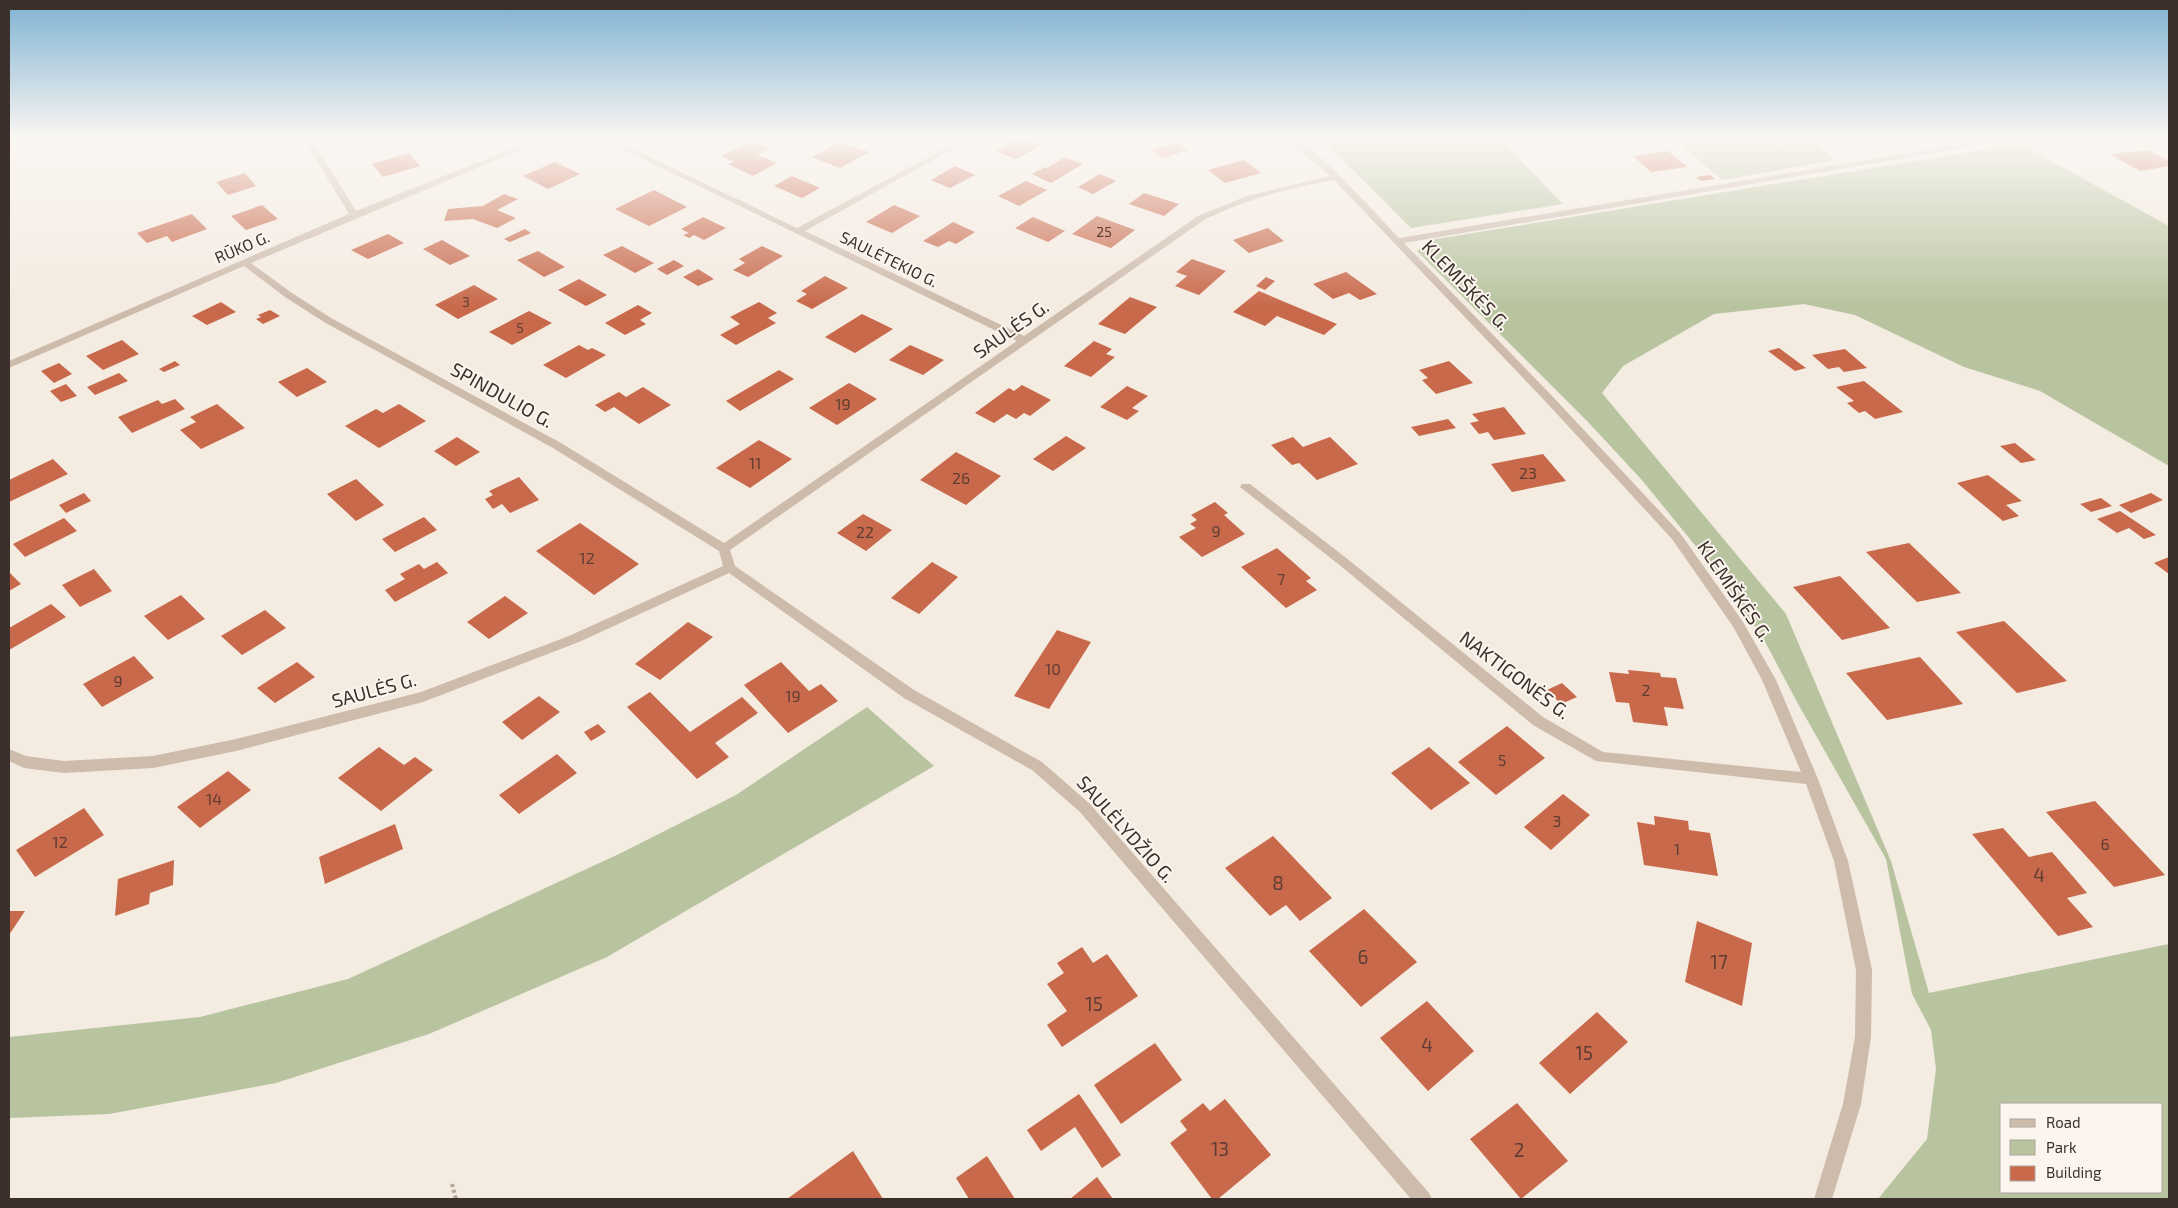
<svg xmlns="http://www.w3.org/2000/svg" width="2178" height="1208" viewBox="0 0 2178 1208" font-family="'Exo 2',sans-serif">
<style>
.green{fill:#b8c4a0;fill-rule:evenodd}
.building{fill:#c8694b}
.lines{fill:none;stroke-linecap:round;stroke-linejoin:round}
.path{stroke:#b9a596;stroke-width:4;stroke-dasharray:3 3;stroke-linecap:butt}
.minor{fill:#cdbbac;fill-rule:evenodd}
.labels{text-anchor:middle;stroke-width:4;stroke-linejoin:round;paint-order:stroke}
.far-number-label{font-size:14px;fill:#5e3e33}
.far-street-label{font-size:16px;fill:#3b302b;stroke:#fbf5ee}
.number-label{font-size:16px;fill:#5e3e33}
.street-label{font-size:19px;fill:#3b302b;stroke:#fbf5ee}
.near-number-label{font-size:19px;fill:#5e3e33}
</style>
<rect width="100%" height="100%" fill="#f4ebe1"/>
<path class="green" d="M 1321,138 L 1499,138 L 1563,204 L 1411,228 Z
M 1674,138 L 1811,138 L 1835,160 L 1722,180 Z
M 2020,144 L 2169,226 L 2169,466 L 2040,391 L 1964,367 L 1855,315 L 1804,304 L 1714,314 L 1623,366 L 1602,393 L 1786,614 L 1891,861 L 1929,993 L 2169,944 L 2169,1199 L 1878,1199 L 1927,1139 L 1936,1069 L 1931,1030 L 1912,994 L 1886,859 L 1797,702 L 1762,636 L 1703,555 L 1641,479 L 1588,422 L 1417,251 L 1430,240 ZM 2002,1104 L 2162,1104 L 2162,1192 L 2002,1192 Z
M 867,707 L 934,766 L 607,957 L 429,1034 L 276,1083 L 109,1114 L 9,1118 L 9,1037 L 200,1017 L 348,979 L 621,853 L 736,795 Z"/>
<path class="building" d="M 1018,138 L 1041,145 L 1016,159 L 995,151 Z
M 751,141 L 769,149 L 757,155 L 777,163 L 753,176 L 728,164 L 734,162 L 721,156 Z
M 841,142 L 869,152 L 840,168 L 812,157 Z
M 1177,142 L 1188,150 L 1162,158 L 1151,150 Z
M 2148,150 L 2169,161 L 2169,166 L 2140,171 L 2109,154 Z
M 1668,151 L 1687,167 L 1651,172 L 1633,156 Z
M 409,153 L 420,166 L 383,177 L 372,164 Z
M 1064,157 L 1083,164 L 1051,183 L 1032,174 L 1045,167 L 1047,168 Z
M 1244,160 L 1261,173 L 1225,183 L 1208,170 Z
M 555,162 L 580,174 L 548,189 L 523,176 Z
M 955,166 L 975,175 L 950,188 L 931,180 Z
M 245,173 L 256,186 L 228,195 L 216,182 Z
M 1100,174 L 1116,181 L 1093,194 L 1078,187 Z
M 1710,175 L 1715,179 L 1701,181 L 1696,177 Z
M 792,176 L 820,188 L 802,198 L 774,186 Z
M 1026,181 L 1047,190 L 1019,206 L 998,196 Z
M 654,190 L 687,207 L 649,226 L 615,209 Z
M 1144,193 L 1179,204 L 1164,216 L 1129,204 Z
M 504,194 L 518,199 L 497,210 L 516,218 L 497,228 L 473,219 L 444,221 L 448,209 L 483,206 Z
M 262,205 L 278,219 L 246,230 L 231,216 Z
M 894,205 L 920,216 L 892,233 L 866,222 Z
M 192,214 L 207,229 L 172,242 L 167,236 L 147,243 L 137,233 Z
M 1097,216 L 1135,230 L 1111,248 L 1072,234 Z
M 703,217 L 726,228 L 704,240 L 694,235 L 689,238 L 683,235 L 689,233 L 681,229 Z
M 1033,217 L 1065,231 L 1048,242 L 1015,228 Z
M 953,222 L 975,232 L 956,244 L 949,241 L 938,247 L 923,241 Z
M 1268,228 L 1284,241 L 1249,253 L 1233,240 Z
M 525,229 L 531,233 L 510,242 L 504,239 Z
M 388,234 L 404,243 L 368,259 L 351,250 Z
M 442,240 L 470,256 L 450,265 L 423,249 Z
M 622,246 L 654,263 L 635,273 L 603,255 Z
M 762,246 L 783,256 L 748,277 L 733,270 L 745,263 L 739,259 Z
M 538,251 L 565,267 L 544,277 L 517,260 Z
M 1192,259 L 1226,271 L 1199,295 L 1175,286 L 1187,276 L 1176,272 Z
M 674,260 L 684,266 L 667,275 L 657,269 Z
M 698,269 L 714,279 L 698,286 L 683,277 Z
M 1346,272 L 1377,294 L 1360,300 L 1349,293 L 1333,299 L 1313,284 Z
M 825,276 L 848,288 L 812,309 L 796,301 L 807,294 L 801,291 Z
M 1266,277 L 1275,281 L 1265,290 L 1256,286 Z
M 579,279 L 607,295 L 586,306 L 558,290 Z
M 474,285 L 498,299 L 458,319 L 435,305 Z
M 1259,291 L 1337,324 L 1324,335 L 1277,316 L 1265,326 L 1233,312 Z
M 1130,297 L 1157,307 L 1125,334 L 1098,324 Z
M 221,302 L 236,312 L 207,325 L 192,316 Z
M 759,302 L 777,313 L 768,318 L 776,323 L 736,345 L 720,335 L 740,324 L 730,317 Z
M 638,305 L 652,313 L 640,320 L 646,324 L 625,335 L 605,323 Z
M 270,310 L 280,316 L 263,324 L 256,319 L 261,317 L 258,315 Z
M 529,311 L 552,323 L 512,345 L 489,332 Z
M 862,314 L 893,329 L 855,353 L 825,337 Z
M 122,340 L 139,354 L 103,370 L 86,356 Z
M 1094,341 L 1112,349 L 1106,354 L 1115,357 L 1091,377 L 1064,366 Z
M 579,345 L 588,350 L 592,348 L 606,355 L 566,378 L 543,365 Z
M 910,345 L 944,360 L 923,375 L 889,360 Z
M 1779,348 L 1806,368 L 1795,371 L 1768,351 Z
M 1845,349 L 1867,368 L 1844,372 L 1839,367 L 1828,369 L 1812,355 Z
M 175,361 L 180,365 L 164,372 L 159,369 Z
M 1449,361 L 1473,383 L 1436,394 L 1422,380 L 1428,378 L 1419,370 Z
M 59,363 L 72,374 L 54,383 L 41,371 Z
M 307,368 L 327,382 L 297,397 L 278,382 Z
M 779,370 L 794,379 L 740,411 L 726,401 Z
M 119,373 L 128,381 L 95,395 L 87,387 Z
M 1864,381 L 1903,412 L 1875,419 L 1865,411 L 1859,413 L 1847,403 L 1854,401 L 1836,387 Z
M 849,383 L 877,399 L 837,425 L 809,408 Z
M 66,384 L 77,396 L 61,402 L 50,391 Z
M 1022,385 L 1051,400 L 1030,416 L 1024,413 L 1016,419 L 1007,414 L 994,423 L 975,413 L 1009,388 L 1014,391 Z
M 1127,386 L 1148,396 L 1132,408 L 1139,411 L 1127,420 L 1100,407 Z
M 643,387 L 671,405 L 639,424 L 614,407 L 605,412 L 595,405 L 619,392 L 626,397 Z
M 175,399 L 185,409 L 132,433 L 118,417 L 158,400 L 162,404 Z
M 217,404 L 245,428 L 201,449 L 180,430 L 196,422 L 190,417 Z
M 399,404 L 426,421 L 379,448 L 345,426 L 376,409 L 383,413 Z
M 1504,407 L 1526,434 L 1494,440 L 1488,432 L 1479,434 L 1470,423 L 1479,421 L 1472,414 Z
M 1448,419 L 1456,428 L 1419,436 L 1411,427 Z
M 1066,436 L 1086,448 L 1053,471 L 1033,459 Z
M 457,437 L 480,452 L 456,466 L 434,451 Z
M 1293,437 L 1303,447 L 1330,437 L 1358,464 L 1317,480 L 1299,463 L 1292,465 L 1271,445 Z
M 759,440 L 792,459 L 750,488 L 716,468 Z
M 2015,443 L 2036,460 L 2021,463 L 2000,446 Z
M 956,452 L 1001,476 L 966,505 L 920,480 Z
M 1543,454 L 1566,481 L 1512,492 L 1491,464 Z
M 53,459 L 68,474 L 9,502 L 9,480 Z
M 1988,475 L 2022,501 L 2006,505 L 2019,516 L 2003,521 L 1957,483 Z
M 519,477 L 539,500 L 510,513 L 502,504 L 493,509 L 485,499 L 493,495 L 489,491 Z
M 356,479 L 384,505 L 356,521 L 327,494 Z
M 84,493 L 91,501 L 66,513 L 59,505 Z
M 2151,493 L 2163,500 L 2131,513 L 2119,505 Z
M 2101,498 L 2112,506 L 2091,512 L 2080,504 Z
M 1215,502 L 1228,513 L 1224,515 L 1245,534 L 1202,557 L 1179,537 L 1196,528 L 1190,524 L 1197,520 L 1191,515 Z
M 2120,511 L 2156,535 L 2144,539 L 2129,528 L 2117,533 L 2097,519 Z
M 863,514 L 892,530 L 866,551 L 837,533 Z
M 424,517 L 437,530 L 395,552 L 382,539 Z
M 64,518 L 77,531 L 25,557 L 13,544 Z
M 580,523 L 639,564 L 594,595 L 536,551 Z
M 1909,543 L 1961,593 L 1917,602 L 1866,552 Z
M 1277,548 L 1311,578 L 1306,581 L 1317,590 L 1286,608 L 1241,567 Z
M 2169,557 L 2169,574 L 2154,563 Z
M 437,562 L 448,573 L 395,602 L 385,590 L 405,579 L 400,574 L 419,564 L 424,569 Z
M 932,562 L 958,577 L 919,614 L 891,598 Z
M 94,569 L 112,591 L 80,607 L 62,585 Z
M 9,572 L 21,584 L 9,591 Z
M 1840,576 L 1890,628 L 1842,640 L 1793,587 Z
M 181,595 L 205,619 L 168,640 L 144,616 Z
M 505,596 L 528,613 L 489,639 L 467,622 Z
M 51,604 L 66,617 L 9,650 L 9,628 Z
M 265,610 L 286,628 L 242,655 L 221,636 Z
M 2004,621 L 2067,681 L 2017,693 L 1956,632 Z
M 688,622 L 713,637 L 660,680 L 635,664 Z
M 1057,630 L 1091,642 L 1049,709 L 1014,696 Z
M 134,656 L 154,678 L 102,707 L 83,684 Z
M 1920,657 L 1963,704 L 1887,720 L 1846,673 Z
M 297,662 L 315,677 L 275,703 L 257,688 Z
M 781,662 L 809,691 L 821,684 L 838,701 L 788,733 L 744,685 Z
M 1628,670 L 1660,673 L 1661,677 L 1676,678 L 1684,709 L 1664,707 L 1668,726 L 1633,722 L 1629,703 L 1616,702 L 1609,672 L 1629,674 Z
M 1562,683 L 1577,697 L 1561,704 L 1547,690 Z
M 650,692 L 690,732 L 742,697 L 758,713 L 715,743 L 729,757 L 697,779 L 627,707 Z
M 539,696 L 560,712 L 522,740 L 502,722 Z
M 598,724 L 606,732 L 591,741 L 584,732 Z
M 1507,726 L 1545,758 L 1496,795 L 1458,762 Z
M 379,747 L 404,765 L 415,757 L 433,770 L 381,811 L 338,778 Z
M 1429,747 L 1470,783 L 1431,810 L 1391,773 Z
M 557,754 L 577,773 L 519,814 L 499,795 Z
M 228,771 L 251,790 L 200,828 L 177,807 Z
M 1563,794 L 1590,815 L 1551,850 L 1524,827 Z
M 2095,801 L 2165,875 L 2114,887 L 2046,812 Z
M 84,808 L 104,835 L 35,877 L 16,850 Z
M 1654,816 L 1688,821 L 1689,830 L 1710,833 L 1718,876 L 1644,865 L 1637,822 L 1655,825 Z
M 395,824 L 403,849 L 325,884 L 319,857 Z
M 2003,828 L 2029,857 L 2052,852 L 2087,893 L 2067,898 L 2093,927 L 2058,936 L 1972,834 Z
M 1273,836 L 1332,898 L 1300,921 L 1286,905 L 1270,916 L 1225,868 Z
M 174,860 L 173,885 L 150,893 L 149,904 L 115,916 L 118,879 Z
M 1364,909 L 1417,962 L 1361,1007 L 1309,951 Z
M 9,911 L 25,911 L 9,935 Z
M 1697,921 L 1752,943 L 1742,1006 L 1685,982 Z
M 1082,947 L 1093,963 L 1107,954 L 1138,996 L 1062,1047 L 1047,1025 L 1067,1011 L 1047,984 L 1064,973 L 1057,963 Z
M 1427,1001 L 1474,1051 L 1428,1091 L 1380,1038 Z
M 1597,1012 L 1628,1042 L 1570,1094 L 1539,1063 Z
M 1155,1043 L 1182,1080 L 1121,1124 L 1094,1085 Z
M 1079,1094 L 1121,1155 L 1102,1168 L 1075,1127 L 1041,1151 L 1027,1130 Z
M 1225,1099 L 1271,1155 L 1218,1199 L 1212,1199 L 1170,1143 L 1187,1130 L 1180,1121 L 1203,1103 L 1210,1111 Z
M 1517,1103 L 1568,1161 L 1521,1199 L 1470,1139 Z
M 853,1151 L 883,1199 L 787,1199 Z
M 987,1156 L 1015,1199 L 969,1199 L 956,1178 Z
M 1097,1177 L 1113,1199 L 1070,1199 Z"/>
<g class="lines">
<path class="path" d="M 452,1184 L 456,1199"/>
<path class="minor" d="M 303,138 L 311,138 L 356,211 L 539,138 L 549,138 L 251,263 L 292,293 L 331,318 L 561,443 L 724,543 L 1017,341 L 600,138 L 610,138 L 797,228 L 964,138 L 973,138 L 805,231 L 1024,336 L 1198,216 L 1247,196 L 1330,176 L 1285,138 C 1288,138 1290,137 1293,138 C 1312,142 1382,220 1399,238 L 1998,138 L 2015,138 L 2011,140 L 1404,243 L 1554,398 L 1680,533 L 1743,622 L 1776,680 L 1818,779 L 1848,861 L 1872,970 L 1871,1037 L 1861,1104 L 1832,1199 L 1814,1199 L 1843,1104 L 1855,1037 L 1856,970 L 1834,861 L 1806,784 L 1596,761 L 1533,725 L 1337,563 L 1240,487 L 1242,484 L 1250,484 L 1345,557 L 1543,717 L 1603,752 L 1801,772 L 1762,680 L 1734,628 L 1672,539 L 1546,402 L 1334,180 C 1289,188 1246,199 1204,220 L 730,550 L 735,566 L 914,690 L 1042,762 L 1090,804 L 1429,1193 L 1432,1199 L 1411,1199 L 1080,812 L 1032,770 L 904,698 L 729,573 L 579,642 L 423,702 L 236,751 L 153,768 L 64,773 L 24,768 L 9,761 L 9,749 L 26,756 L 64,761 L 153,756 L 236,739 L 421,692 L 569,636 L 723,566 L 719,551 L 553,448 L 324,322 L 285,297 L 244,266 L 9,368 L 9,361 L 349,214 Z"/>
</g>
<linearGradient id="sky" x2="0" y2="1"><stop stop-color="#7eb2d2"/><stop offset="0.45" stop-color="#faf6f2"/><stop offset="1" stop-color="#faf6f2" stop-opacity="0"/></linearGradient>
<rect width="2178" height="307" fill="url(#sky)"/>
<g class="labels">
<g class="far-number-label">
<text x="1104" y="237">25</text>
<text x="466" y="307">3</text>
<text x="520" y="333">5</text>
</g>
<g class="far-street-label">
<text transform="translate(242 247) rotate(-23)" y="6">RŪKO G.</text>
<text transform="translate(889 259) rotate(26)" y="6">SAULĖTEKIO G.</text>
</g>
<g class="number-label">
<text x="843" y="410">19</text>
<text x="755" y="469">11</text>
<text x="1528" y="479">23</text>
<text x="961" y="484">26</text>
<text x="1216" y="537">9</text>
<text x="865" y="538">22</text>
<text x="587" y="564">12</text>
<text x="1281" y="585">7</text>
<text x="1053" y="675">10</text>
<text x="118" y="687">9</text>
<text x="1646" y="696">2</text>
<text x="793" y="702">19</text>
<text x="1502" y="766">5</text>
<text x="214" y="805">14</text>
<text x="1557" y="827">3</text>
<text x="60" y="848">12</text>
<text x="2105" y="850">6</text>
<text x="1677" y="855">1</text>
</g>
<g class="street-label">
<text transform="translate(1466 285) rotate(46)" y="7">KLEMIŠKĖS G.</text>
<text transform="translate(1011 329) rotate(-35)" y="7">SAULĖS G.</text>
<text transform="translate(502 395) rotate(29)" y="7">SPINDULIO G.</text>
<text transform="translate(1735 591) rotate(56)" y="7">KLEMIŠKĖS G.</text>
<text transform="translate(1515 675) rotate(37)" y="7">NAKTIGONĖS G.</text>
<text transform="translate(374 690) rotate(-15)" y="7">SAULĖS G.</text>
<text transform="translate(1126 829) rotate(48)" y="7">SAULĖLYDŽIO G.</text>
</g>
<g class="near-number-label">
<text x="2039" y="882">4</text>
<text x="1278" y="890">8</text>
<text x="1363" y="964">6</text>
<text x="1719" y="969">17</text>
<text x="1094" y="1011">15</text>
<text x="1427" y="1052">4</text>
<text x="1584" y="1060">15</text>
<text x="1220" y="1156">13</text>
<text x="1519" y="1157">2</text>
</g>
</g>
<rect width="2178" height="1208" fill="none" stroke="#3b302b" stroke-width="20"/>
<rect x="2000" y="1103" width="162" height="90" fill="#fbf5ee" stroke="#aea6a0"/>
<rect x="2010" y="1119" width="25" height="8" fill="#cdbbac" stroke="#aea6a0"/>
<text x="2046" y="1128" font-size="15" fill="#3b302b">Road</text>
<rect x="2010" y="1140" width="25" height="15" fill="#b8c4a0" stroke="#aea6a0"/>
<text x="2046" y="1153" font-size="15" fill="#3b302b">Park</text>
<rect x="2010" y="1166" width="25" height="15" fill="#c8694b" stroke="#aea6a0"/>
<text x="2046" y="1178" font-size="15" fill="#3b302b">Building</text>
</svg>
